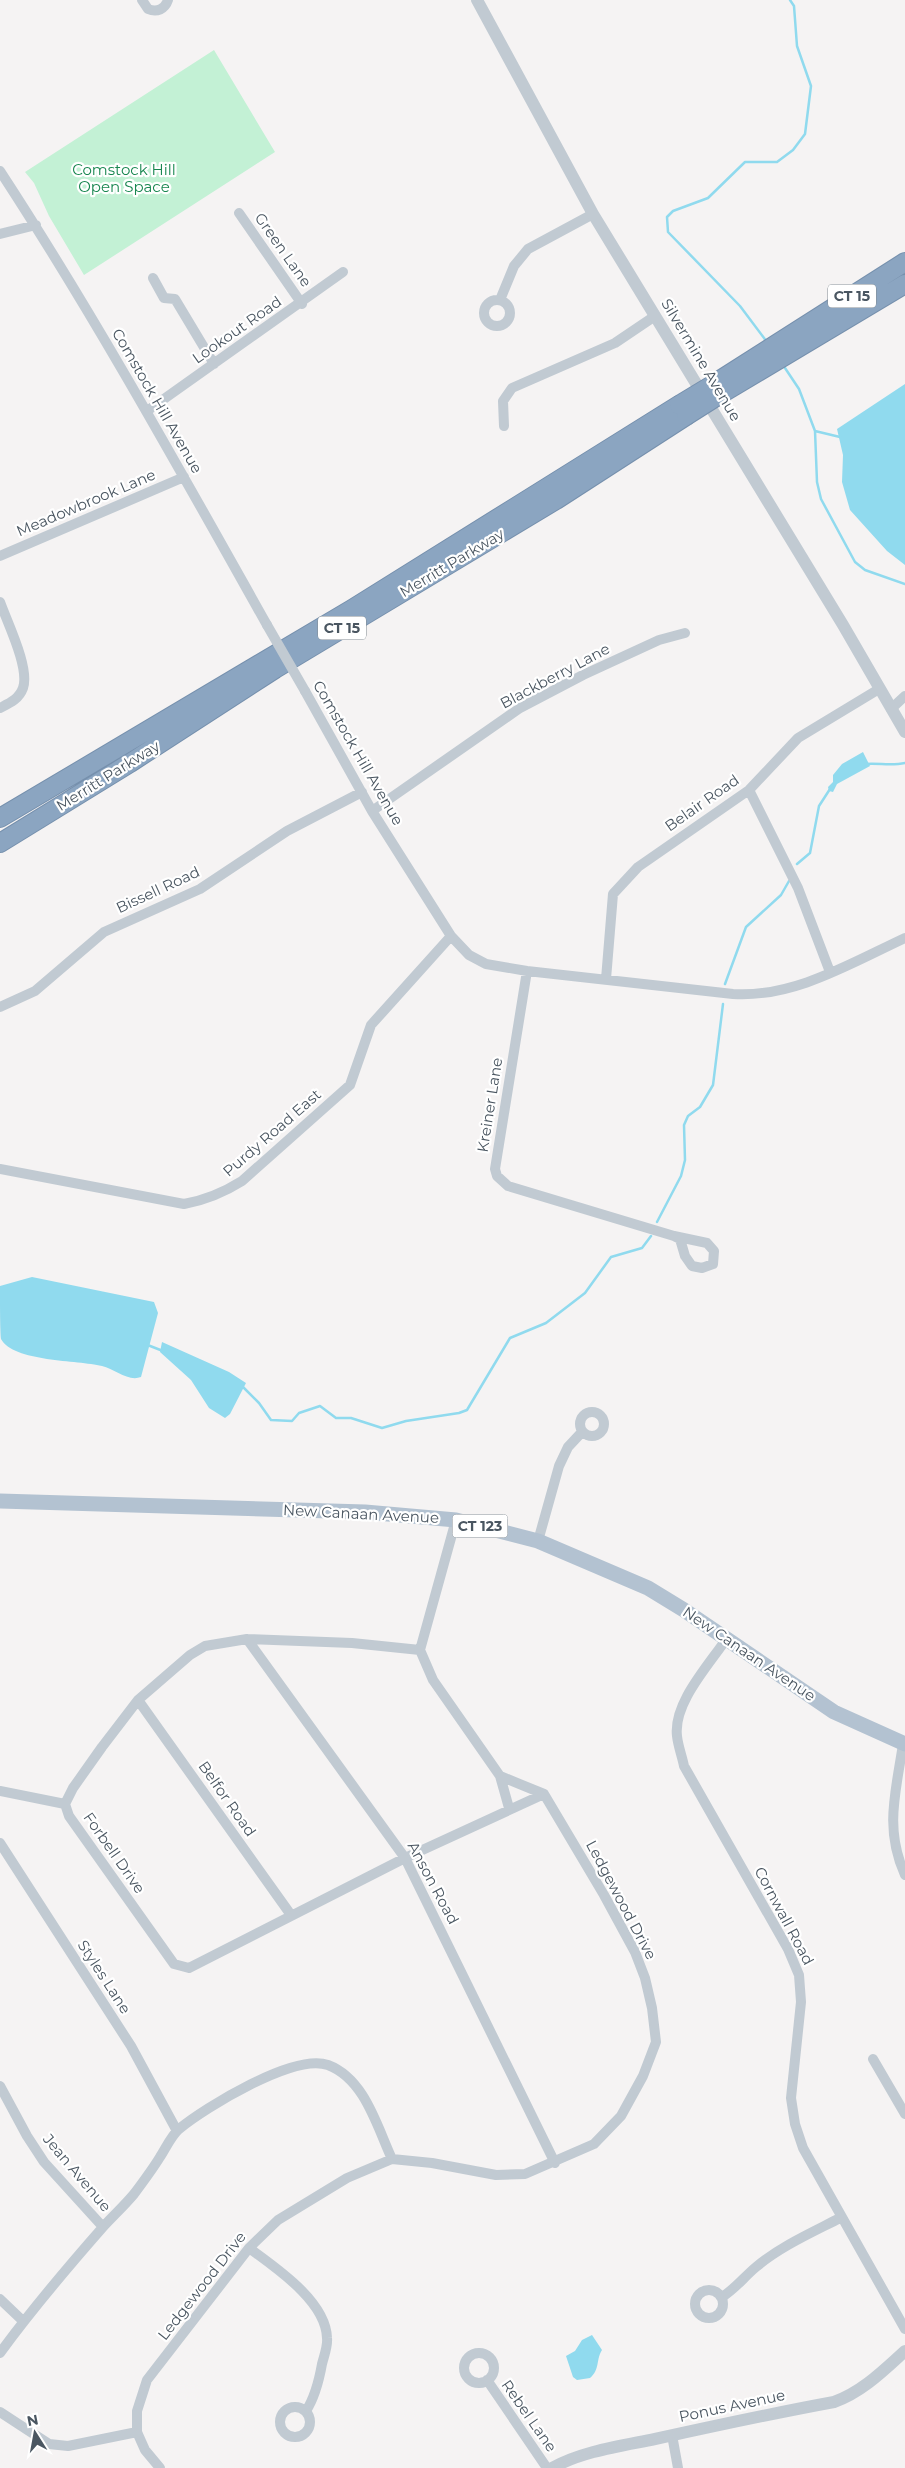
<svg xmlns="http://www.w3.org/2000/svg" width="905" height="2468" viewBox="0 0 905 2468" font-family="Montserrat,sans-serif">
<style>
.green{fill:#c3f1d5}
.water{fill:#90daee}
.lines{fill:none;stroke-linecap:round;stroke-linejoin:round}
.stream{stroke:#90daee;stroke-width:2.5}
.motorway-casing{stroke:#7690ad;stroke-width:20}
.minor{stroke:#c1cad2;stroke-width:10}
.tertiary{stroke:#c1cad2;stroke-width:12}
.primary{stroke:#b3c2d1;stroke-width:15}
.motorway{stroke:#8ba5c1;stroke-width:18}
.motorway-bridge-casing{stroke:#7690ad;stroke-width:20;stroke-linecap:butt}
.minor-bridge{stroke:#c1cad2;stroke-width:10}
.motorway-bridge{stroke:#8ba5c1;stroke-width:18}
.labels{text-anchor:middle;stroke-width:4.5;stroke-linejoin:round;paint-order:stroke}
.shield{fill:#fff;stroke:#808990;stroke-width:1}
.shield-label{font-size:14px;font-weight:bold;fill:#4a5661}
.park-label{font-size:15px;fill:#17864f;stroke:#fff}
.street-label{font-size:15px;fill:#4a5661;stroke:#fff}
</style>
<rect width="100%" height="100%" fill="#f5f3f3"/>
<path class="green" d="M 214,50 L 275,152 L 84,275 L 49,216 L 34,183 L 25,172 Z"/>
<path class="water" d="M 905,384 L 905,565 L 887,551 L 850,510 L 842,482 L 843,455 L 837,429 Z
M 863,752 L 870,766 L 837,784 L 833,792 L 829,791 L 828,787 L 833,782 L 833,775 L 842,764 Z
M 32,1277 L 154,1302 L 158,1313 L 141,1377 C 128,1382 115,1369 102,1366 C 78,1360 13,1362 1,1339 C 0,1330 0,1298 0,1286 Z
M 162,1342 L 229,1372 L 246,1383 L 230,1414 L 225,1418 L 209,1408 L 191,1380 L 160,1352 Z
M 592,2335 L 602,2350 C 596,2359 600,2370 590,2378 L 577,2380 L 573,2377 L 566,2356 L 575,2351 L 582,2340 Z"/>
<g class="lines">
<path class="stream" d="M 767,342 L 740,306 L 668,232 L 667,217 L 673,211 L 708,198 L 745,162 L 777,162 L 793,150 L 805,134 L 811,86 L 797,46 L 794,6 L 790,0
M 783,365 L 799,389 L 815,431 L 817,482 L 821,499 L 855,562 L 865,570 L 905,584
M 815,431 L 840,437
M 866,764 C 879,763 892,766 905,763
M 797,864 L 810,853 L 819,806 L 830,789
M 725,984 L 746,927 L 781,895 L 789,881
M 657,1222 L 681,1176 L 685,1160 L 684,1125 L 688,1116 L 700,1107 L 713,1085 L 723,1004
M 145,1344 L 163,1351
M 243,1387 L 259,1403 L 271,1420 L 292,1421 L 299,1413 L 320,1406 L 336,1418 L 351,1418 L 382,1428 L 406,1421 L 459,1413 L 467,1410 L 510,1338 L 546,1323 L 585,1293 L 611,1257 L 642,1248 L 651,1236"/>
<defs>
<path id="motorway" d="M 712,385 L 905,262
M 716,397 L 905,284
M 0,818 L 352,609 L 679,405
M 0,843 L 130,763 L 275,669 L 556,500 L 686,416"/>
</defs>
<use href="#motorway" class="motorway-casing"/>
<path class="minor" d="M 142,0 L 148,9 C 157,13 165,9 168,0
M 0,171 C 96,318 181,472 267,625
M 239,213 L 302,304
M 0,234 L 36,225
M 153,278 L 164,298 L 175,299 L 214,364
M 500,300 L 514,266 L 528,249 L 593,214
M484 313a13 13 0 1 1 26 0a13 13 0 1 1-26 0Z
M 147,411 L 343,272
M 504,426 L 503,401 L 512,388 L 615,343 L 655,316
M 0,556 L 184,477
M 0,602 C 7,622 30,668 23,688 C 19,699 10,703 0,708
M 305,691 L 372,811 L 451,936 L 469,955 L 486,964 L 527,971 L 733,994 C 794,998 851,963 905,938
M 891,709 L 905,696
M 749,790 L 798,888 L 830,972
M 372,811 L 520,708 L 583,675 L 659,640 L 685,633
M 527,971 L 495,1169 L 497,1176 L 508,1186 L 674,1236 L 680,1239 L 685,1256 L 692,1266 L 702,1268 L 713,1264 L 714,1251 L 707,1243 L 674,1236
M 606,979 L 613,894 L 638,867 L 749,790 L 798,738 L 879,689
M 0,1007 L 35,991 L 104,932 L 200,889 L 287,831 L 362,792
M 0,1169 L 184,1204 C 206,1200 223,1193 242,1181 L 350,1085 L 371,1025 L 451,936
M580 1424a12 12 0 1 1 24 0a12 12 0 1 1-24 0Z
M 538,1541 L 559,1466 L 568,1447 L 582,1432
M 727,1638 C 709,1665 673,1703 677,1736 C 678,1746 682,1756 684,1766 L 788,1949 L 799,1975 L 801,2002 L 791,2098 L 795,2124 L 803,2148 L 905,2329
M 247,1639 L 352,1643 L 420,1650 L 433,1680 L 500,1776 L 544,1794 L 405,1858 L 189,1968 L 174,1964 L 69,1816 L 65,1804 L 73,1788 L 102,1747 L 138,1700 L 190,1655 L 205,1646 Z
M 247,1639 L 405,1858 L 555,2163
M 420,1650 L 456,1520
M 138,1700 L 291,1915
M 903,1744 C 896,1792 884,1828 905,1875
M 500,1776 L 509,1808
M 0,1791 L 65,1804
M 0,1843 L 131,2046 L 177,2131
M 873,2059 L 905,2114
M 0,2086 L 27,2136 L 44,2162 L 103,2227
M 249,2248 C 276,2268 326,2301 327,2338 C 328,2346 324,2356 322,2364 C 319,2381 315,2397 306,2411
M695 2304a14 14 0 1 1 28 0a14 14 0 1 1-28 0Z
M 722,2297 C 735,2289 744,2277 756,2267 C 781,2246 813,2232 840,2218
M 0,2299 L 23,2321
M 0,2353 C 32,2309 67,2268 103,2227 C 113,2216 124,2206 134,2194 C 143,2182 152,2170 160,2157 C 166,2148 171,2136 179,2129 C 206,2107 294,2053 328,2065 C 365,2079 377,2127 392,2159
M464 2368a15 15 0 1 1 30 0a15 15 0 1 1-30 0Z
M 487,2380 L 547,2468
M280 2422a15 15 0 1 1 30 0a15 15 0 1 1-30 0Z
M 0,2412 L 49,2444 L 68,2446 L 137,2432
M 672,2435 L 678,2468
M 160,2468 L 145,2450 L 137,2432 L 137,2411 L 147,2380 L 249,2248 L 278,2220 L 347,2178 L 392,2159 L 432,2163 L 496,2175 L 525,2174 L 594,2144 L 621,2116 L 643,2076 L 656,2042 L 652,2008 L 645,1978 L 635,1952 L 604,1895 L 544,1794"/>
<path class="tertiary" d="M 477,0 L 593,214 L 843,625 L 905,732
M 552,2468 C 583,2451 621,2446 655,2439 C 714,2426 774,2413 834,2402 C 862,2392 883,2371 905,2351"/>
<path class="primary" d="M 0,1501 L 365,1512 L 456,1520 L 538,1541 L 648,1588 L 684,1610 L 834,1712 L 905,1744"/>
<use href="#motorway" class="motorway"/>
<defs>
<path id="motorway-bridge" d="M 679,405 L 712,385
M 686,416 L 716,397"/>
</defs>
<use href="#motorway-bridge" class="motorway-bridge-casing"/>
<path class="minor-bridge" d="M 267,625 L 305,691"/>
<use href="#motorway-bridge" class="motorway-bridge"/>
</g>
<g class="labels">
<g class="shield">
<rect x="828" y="284.5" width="48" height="23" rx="4"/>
<rect x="318" y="616.5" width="48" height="23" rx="4"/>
<rect x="452.5" y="1514.5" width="55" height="23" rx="4"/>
</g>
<g class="shield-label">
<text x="852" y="301">CT 15</text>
<text x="342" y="633">CT 15</text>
<text x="480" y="1531">CT 123</text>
</g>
<g class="park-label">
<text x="124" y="175">Comstock Hill<tspan x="124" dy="17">Open Space</tspan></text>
</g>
<g class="street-label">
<text transform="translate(283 250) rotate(55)" y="5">Green Lane</text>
<text transform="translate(237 330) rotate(-35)" y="5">Lookout Road</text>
<text transform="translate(701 360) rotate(59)" y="5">Silvermine Avenue</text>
<text transform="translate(157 401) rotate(60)" y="5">Comstock Hill Avenue</text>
<text transform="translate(86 503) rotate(-23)" y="5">Meadowbrook Lane</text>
<text transform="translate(452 563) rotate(-31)" y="5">Merritt Parkway</text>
<text transform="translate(555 676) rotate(-28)" y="5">Blackberry Lane</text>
<text transform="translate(358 753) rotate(60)" y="5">Comstock Hill Avenue</text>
<text transform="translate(108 776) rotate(-32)" y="5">Merritt Parkway</text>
<text transform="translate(702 803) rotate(-35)" y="5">Belair Road</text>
<text transform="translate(158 890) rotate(-25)" y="5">Bissell Road</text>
<text transform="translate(490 1105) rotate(-81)" y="5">Kreiner Lane</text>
<text transform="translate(272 1133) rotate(-41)" y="5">Purdy Road East</text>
<text transform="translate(361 1514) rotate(3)" y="5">New Canaan Avenue</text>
<text transform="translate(749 1654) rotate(34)" y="5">New Canaan Avenue</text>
<text transform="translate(227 1799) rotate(55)" y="5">Belfor Road</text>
<text transform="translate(114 1853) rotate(55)" y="5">Forbell Drive</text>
<text transform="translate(433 1883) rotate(62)" y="5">Anson Road</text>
<text transform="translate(621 1900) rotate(62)" y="5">Ledgewood Drive</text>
<text transform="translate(784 1916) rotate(62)" y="5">Cornwall Road</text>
<text transform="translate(104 1977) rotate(57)" y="5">Styles Lane</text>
<text transform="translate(77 2173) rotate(50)" y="5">Jean Avenue</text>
<text transform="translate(202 2286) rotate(-52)" y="5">Ledgewood Drive</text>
<text transform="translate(732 2406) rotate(-12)" y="5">Ponus Avenue</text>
<text transform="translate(529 2416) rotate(55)" y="5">Rebel Lane</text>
</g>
</g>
<g transform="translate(35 2433) rotate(349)" stroke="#ffffff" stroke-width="4" paint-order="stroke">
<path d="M0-4L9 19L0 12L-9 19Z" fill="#4a5661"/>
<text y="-8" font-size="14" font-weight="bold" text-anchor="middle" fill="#4a5661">N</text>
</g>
</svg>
